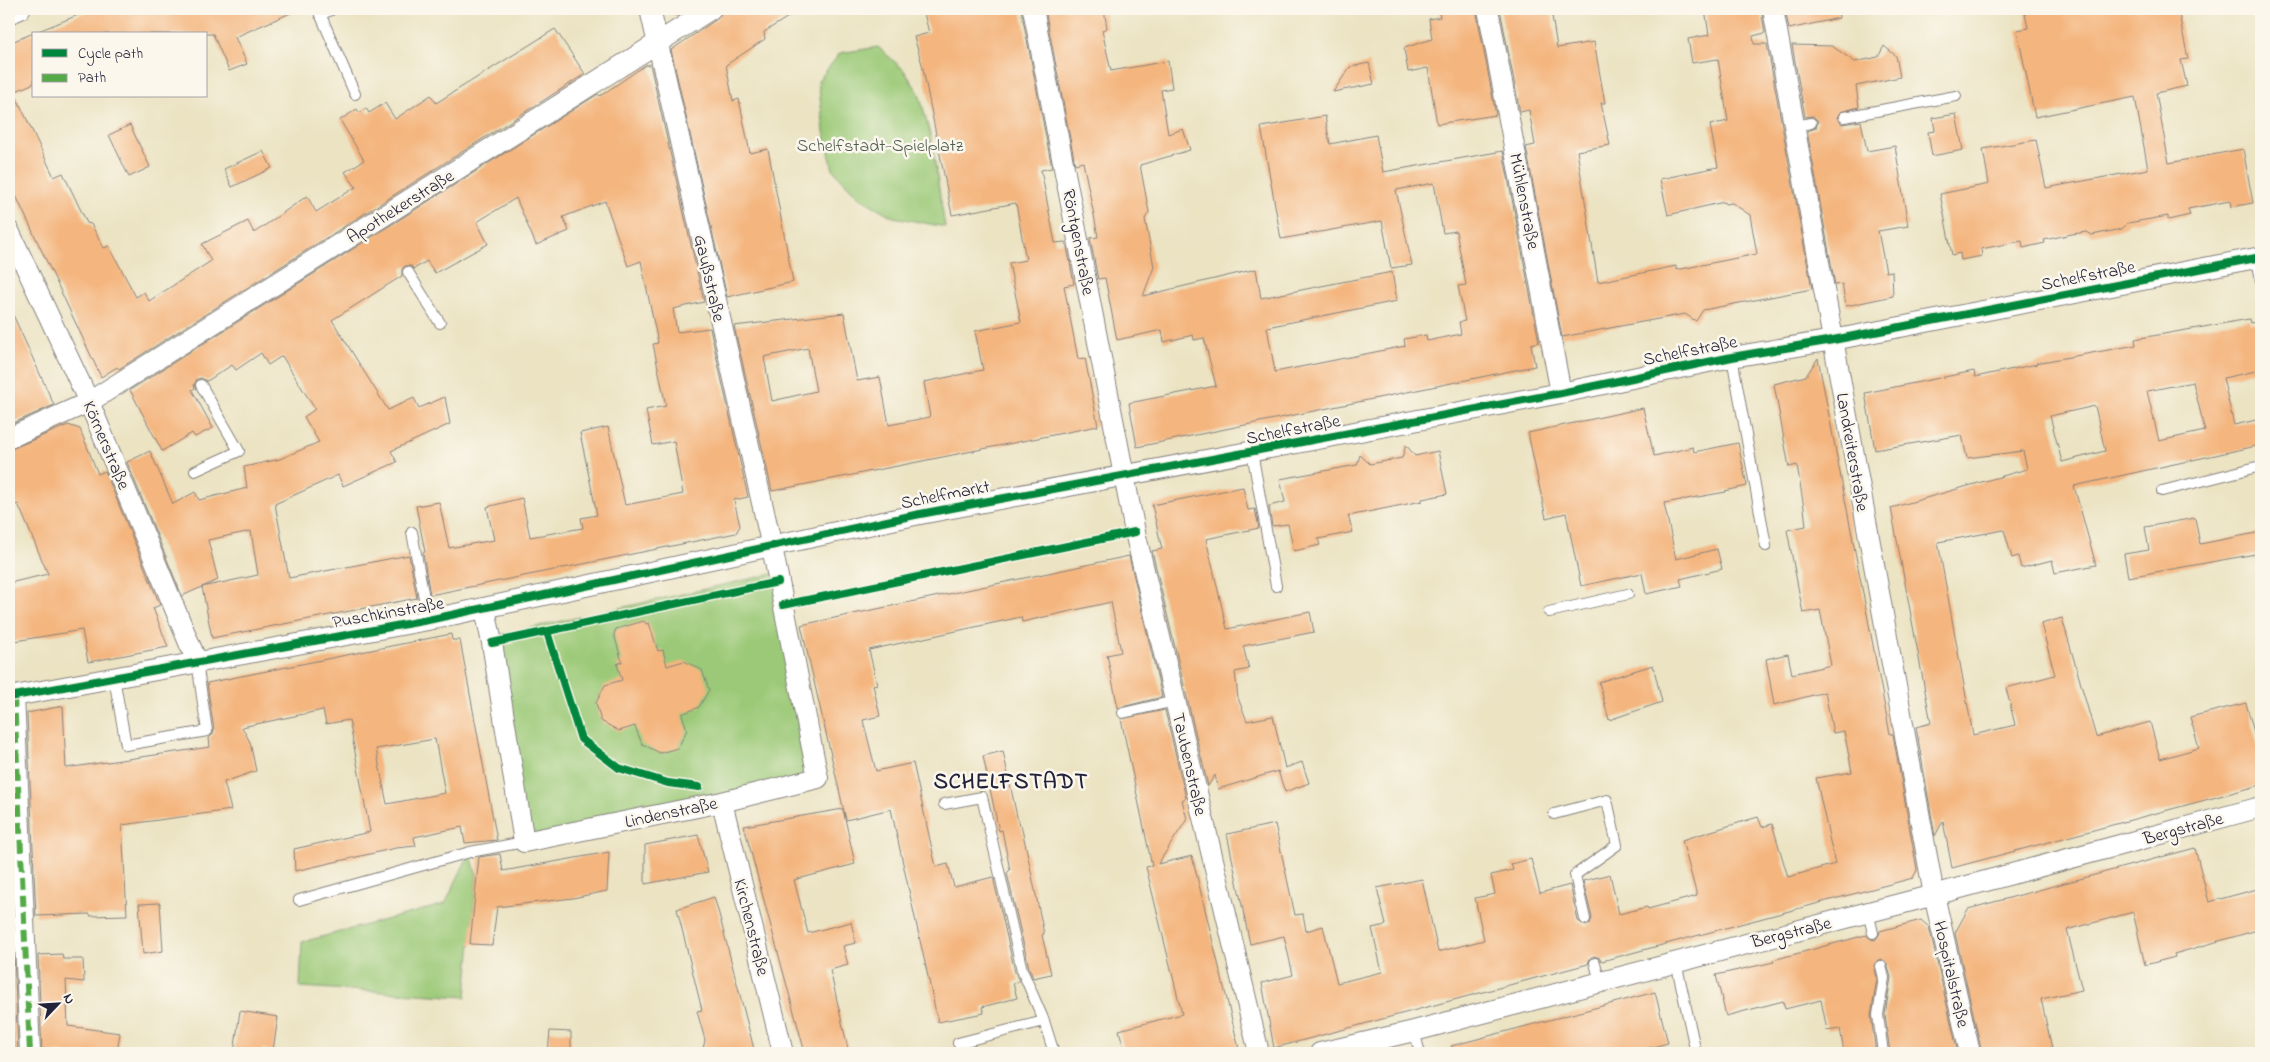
<svg xmlns="http://www.w3.org/2000/svg" width="2270" height="1062" viewBox="0 0 2270 1062" font-family="'Indie Flower',sans-serif">
<style>
.green{fill:#9bc977;stroke:#5e7659}
.building{fill:#f4b57e;fill-rule:evenodd}
.lines{fill:none;stroke-linecap:round;stroke-linejoin:round}
.service-casing{stroke:#86827e;stroke-width:12}
.minor-casing{stroke:#86827e;stroke-width:22}
.service{stroke:#fff;stroke-width:10}
.minor{stroke:#fff;stroke-width:20}
.quiet{stroke:#53aa46;stroke-width:6;stroke-dasharray:12 6;stroke-linecap:butt}
.cycleway-casing{stroke:#fbf7ec;stroke-width:11}
.cycleway{stroke:#00873e;stroke-width:8}
.labels{text-anchor:middle;stroke-width:5;stroke-linejoin:round;paint-order:stroke}
.park-label{font-size:18px;fill:#4c5c50;stroke:#fbf7ec}
.street-label{font-size:18px;fill:#22223b;stroke:#fbf7ec}
.district-label{font-size:22px;font-weight:bold;letter-spacing:1px;fill:#22223b;stroke:#fbf7ec}
</style>
<rect width="100%" height="100%" fill="#fbf7ec"/>
<filter id="ink" filterUnits="userSpaceOnUse"><feTurbulence type="fractalNoise" baseFrequency=".02" numOctaves="2"/><feDisplacementMap in="SourceGraphic" scale="10" xChannelSelector="R" yChannelSelector="G"/><feConvolveMatrix kernelMatrix="1 2 1 2 8 2 1 2 1" color-interpolation-filters="sRGB"/></filter>
<filter id="wash" filterUnits="userSpaceOnUse"><feTurbulence type="fractalNoise" baseFrequency=".0096" numOctaves="4" result="noise"/><feDisplacementMap in="SourceGraphic" scale="20" xChannelSelector="R" yChannelSelector="G"/><feGaussianBlur stdDeviation="1.12" result="paint"/><feColorMatrix in="noise" values="0 0 0 0 0 0 0 0 0 0 0 0 0 0 0 0 0 1.4 0 .05"/><feComposite in="paint" operator="in"/></filter>
<g filter="url(#wash)">
<rect width="100%" height="100%" fill="#ebe3c2"/>
<path class="green" d="M 878,47 L 903,69 L 919,93 L 931,138 L 945,227 L 893,217 L 860,198 L 833,170 L 824,131 L 818,81 L 840,53 Z
M 776,573 L 818,778 L 524,842 L 491,637 Z
M 470,852 L 477,876 L 466,997 L 300,987 L 302,942 L 445,904 Z"/>
<g id="blocks">
<path class="building" d="M 93,9 L 300,9 L 235,37 L 247,64 L 229,71 L 213,34 L 34,34 L 34,83 L 14,92 L 54,177 L 63,173 L 87,223 L 91,224 L 104,248 L 109,246 L 136,297 L 144,292 L 149,301 L 211,261 L 202,244 L 248,221 L 254,233 L 307,196 L 316,212 L 356,187 L 345,172 L 364,160 L 340,120 L 357,109 L 359,113 L 366,108 L 369,113 L 385,103 L 395,119 L 431,95 L 436,103 L 555,29 L 585,74 L 119,369 L 117,367 L 101,377 L 9,181 L 9,43 Z
M 664,9 L 689,9 L 677,16 Z
M 723,9 L 801,9 L 764,32 L 765,39 L 726,65 L 733,101 L 739,99 L 750,153 L 768,149 L 793,282 L 727,297 L 671,50 L 717,19 Z
M 923,9 L 1021,9 L 1052,168 L 1041,170 L 1055,243 L 1066,242 L 1074,284 L 1064,286 L 1078,359 L 1085,358 L 1098,426 L 772,491 L 734,326 L 844,313 L 857,381 L 880,377 L 889,425 L 930,417 L 924,382 L 983,370 L 975,331 L 1021,322 L 1009,263 L 1026,260 L 1016,203 L 952,215 L 922,64 L 914,37 L 929,33 ZM 808,348 L 816,391 L 772,401 L 764,357 Z
M 1045,9 L 1104,9 L 1107,28 L 1102,30 L 1111,71 L 1168,61 L 1172,88 L 1161,90 L 1168,134 L 1183,129 L 1190,150 L 1140,165 L 1149,212 L 1145,219 L 1154,267 L 1143,296 L 1256,269 L 1261,298 L 1392,272 L 1397,301 L 1267,327 L 1275,372 L 1405,346 L 1404,339 L 1426,335 L 1427,341 L 1461,334 L 1459,322 L 1465,321 L 1458,286 L 1466,285 L 1456,231 L 1443,233 L 1434,183 L 1396,190 L 1412,265 L 1391,268 L 1382,221 L 1281,239 L 1261,127 L 1325,116 L 1330,144 L 1376,135 L 1383,172 L 1503,151 L 1539,342 L 1531,344 L 1535,366 L 1137,447 L 1129,403 L 1216,386 L 1204,338 L 1194,340 L 1193,335 L 1164,342 L 1162,330 L 1117,340 L 1105,278 L 1098,279 L 1090,238 L 1098,237 L 1094,215 L 1083,162 L 1075,164 Z
M 1438,9 L 1476,9 L 1496,115 L 1437,124 L 1428,68 L 1408,72 L 1404,48 L 1432,39 L 1429,19 L 1440,17 Z
M 1500,9 L 1551,9 L 1557,48 L 1594,42 L 1605,103 L 1601,103 L 1610,145 L 1577,151 L 1598,282 L 1676,266 L 1676,270 L 1757,254 L 1750,215 L 1732,203 L 1725,204 L 1724,202 L 1668,215 L 1660,179 L 1718,167 L 1710,125 L 1728,121 L 1718,59 L 1692,63 L 1688,39 L 1709,35 L 1705,9 L 1761,9 L 1765,33 L 1753,36 L 1754,44 L 1767,44 L 1812,289 L 1703,310 L 1696,321 L 1685,314 L 1562,337 L 1526,147 L 1535,145 L 1529,110 L 1520,112 Z
M 1785,9 L 1838,9 L 1839,18 L 1789,29 Z
M 2024,9 L 2178,9 L 2188,59 L 2181,60 L 2187,86 L 2156,93 L 2169,163 L 2243,149 L 2253,203 L 2231,207 L 2230,201 L 2188,209 L 2190,215 L 2168,220 L 2168,216 L 2128,223 L 2122,229 L 2092,235 L 2087,232 L 2072,234 L 2044,240 L 2045,243 L 2023,248 L 2022,241 L 1981,249 L 1982,256 L 1961,260 L 1960,253 L 1952,255 L 1940,194 L 1989,184 L 1983,149 L 2036,140 L 2046,188 L 2148,169 L 2135,97 L 2035,117 L 2017,30 L 2028,28 Z
M 1792,45 L 1832,46 L 1855,62 L 1878,57 L 1884,46 L 1896,56 L 1900,77 L 1856,86 L 1859,107 L 1840,112 L 1837,118 L 1842,124 L 1861,121 L 1867,151 L 1895,146 L 1908,226 L 1878,231 L 1886,272 L 1892,271 L 1893,296 L 1846,306 L 1842,284 L 1835,285 L 1807,131 L 1816,128 L 1818,121 L 1813,116 L 1805,117 Z
M 1369,63 L 1374,84 L 1333,92 L 1350,67 Z
M 647,64 L 647,66 L 650,64 L 704,302 L 673,309 L 677,332 L 710,328 L 748,497 L 734,500 L 740,526 L 736,533 L 430,595 L 423,553 L 425,552 L 416,506 L 439,502 L 449,548 L 494,540 L 487,507 L 522,498 L 530,537 L 583,528 L 581,518 L 597,515 L 580,433 L 608,427 L 625,505 L 683,494 L 674,441 L 653,445 L 646,410 L 666,406 L 653,344 L 658,343 L 641,261 L 628,266 L 605,201 L 563,217 L 569,231 L 536,245 L 516,198 L 477,222 L 488,244 L 435,273 L 427,261 L 414,269 L 411,266 L 405,266 L 402,269 L 402,276 L 332,320 L 388,410 L 414,398 L 419,408 L 445,397 L 450,424 L 391,451 L 397,462 L 343,486 L 338,475 L 275,504 L 289,578 L 409,555 L 417,598 L 212,638 L 202,587 L 182,596 L 127,462 L 150,451 L 173,504 L 195,492 L 199,500 L 247,488 L 244,467 L 280,459 L 319,442 L 304,417 L 315,409 L 282,356 L 268,365 L 261,353 L 236,370 L 232,365 L 207,381 L 201,378 L 197,379 L 194,385 L 195,388 L 192,390 L 213,428 L 195,437 L 192,433 L 162,451 L 130,390 L 598,94 L 600,96 ZM 251,531 L 258,575 L 202,587 L 218,580 L 208,540 Z
M 1956,114 L 1963,150 L 1932,156 L 1928,132 L 1935,131 L 1933,118 Z
M 130,125 L 150,167 L 129,177 L 109,135 Z
M 263,151 L 272,168 L 232,187 L 224,169 Z
M 9,306 L 54,405 L 9,425 Z
M 2249,319 L 2250,323 L 2261,321 L 2261,370 L 2223,378 L 2234,425 L 2261,419 L 2261,445 L 2074,486 L 2096,565 L 2055,573 L 2052,560 L 2021,568 L 2018,556 L 2012,558 L 2004,530 L 1938,542 L 1973,735 L 2015,725 L 2006,688 L 2055,675 L 2041,624 L 2062,618 L 2096,737 L 2150,722 L 2160,759 L 2199,748 L 2190,717 L 2246,703 L 2261,758 L 2261,785 L 1952,868 L 1943,821 L 1935,836 L 1916,727 L 1931,723 L 1891,508 L 2027,469 L 2023,451 L 1967,458 L 1962,435 L 1875,450 L 1865,393 L 1974,371 L 1975,377 L 2037,364 L 2036,363 L 2136,345 L 2135,339 ZM 2193,382 L 2205,431 L 2159,441 L 2147,391 ZM 2095,406 L 2105,451 L 2062,462 L 2050,416 Z
M 1818,358 L 1890,734 L 1893,734 L 1917,870 L 1913,878 L 1602,961 L 1600,958 L 1594,956 L 1590,958 L 1588,964 L 1274,1048 L 1262,983 L 1293,975 L 1284,936 L 1250,944 L 1227,834 L 1275,824 L 1295,915 L 1303,914 L 1306,931 L 1323,926 L 1337,983 L 1382,972 L 1372,928 L 1386,925 L 1377,888 L 1422,879 L 1438,952 L 1484,940 L 1475,898 L 1495,894 L 1491,875 L 1513,870 L 1511,864 L 1531,859 L 1540,893 L 1570,885 L 1578,921 L 1586,926 L 1590,924 L 1592,918 L 1583,881 L 1610,874 L 1619,914 L 1647,907 L 1648,909 L 1697,896 L 1682,840 L 1758,817 L 1762,827 L 1772,824 L 1788,877 L 1835,864 L 1816,778 L 1852,772 L 1844,731 L 1833,733 L 1825,692 L 1774,705 L 1766,659 L 1788,654 L 1792,674 L 1831,665 L 1820,610 L 1803,613 L 1787,530 L 1806,526 L 1804,508 L 1797,465 L 1789,467 L 1774,384 L 1806,376 Z
M 1643,408 L 1654,456 L 1693,447 L 1694,452 L 1738,443 L 1747,486 L 1725,491 L 1726,492 L 1664,503 L 1676,559 L 1717,549 L 1722,569 L 1680,579 L 1682,586 L 1646,594 L 1642,573 L 1581,586 L 1566,513 L 1546,518 L 1528,433 Z
M 68,425 L 80,429 L 98,474 L 105,471 L 160,605 L 153,608 L 168,647 L 88,662 L 82,630 L 9,642 L 9,583 L 48,574 L 18,504 L 9,508 L 9,450 Z
M 1406,445 L 1415,456 L 1438,451 L 1447,494 L 1422,499 L 1422,501 L 1348,516 L 1353,532 L 1318,539 L 1320,545 L 1294,551 L 1288,524 L 1272,526 L 1269,506 L 1285,502 L 1280,479 L 1357,465 L 1360,455 L 1370,464 L 1402,458 Z
M 1243,487 L 1248,510 L 1255,509 L 1259,528 L 1206,539 L 1227,629 L 1310,612 L 1314,632 L 1243,646 L 1249,669 L 1235,672 L 1238,698 L 1247,721 L 1273,716 L 1285,768 L 1302,762 L 1309,783 L 1285,792 L 1278,771 L 1218,789 L 1215,775 L 1208,786 L 1152,551 L 1162,549 L 1152,505 Z
M 2195,518 L 2200,544 L 2261,532 L 2261,553 L 2128,577 L 2124,554 L 2149,550 L 2145,527 Z
M 1129,556 L 1162,697 L 1118,708 L 1107,655 L 1121,652 L 1111,602 L 1022,622 L 1021,617 L 869,650 L 877,684 L 873,685 L 880,716 L 863,720 L 876,771 L 913,763 L 936,867 L 948,864 L 954,887 L 993,877 L 1015,972 L 1019,981 L 1013,983 L 1017,998 L 982,1007 L 984,1013 L 938,1022 L 891,809 L 846,820 L 801,625 Z
M 644,621 L 646,624 L 649,623 L 658,651 L 663,650 L 667,666 L 684,661 L 702,670 L 709,690 L 699,707 L 682,714 L 687,730 L 678,748 L 660,753 L 642,744 L 635,726 L 619,731 L 601,721 L 596,703 L 605,685 L 622,680 L 617,664 L 622,662 L 614,634 L 616,629 Z
M 451,634 L 452,640 L 460,640 L 497,840 L 465,843 L 462,827 L 414,837 L 416,846 L 396,848 L 295,871 L 294,849 L 370,832 L 349,720 L 326,724 L 323,710 L 242,727 L 250,742 L 256,771 L 224,782 L 231,810 L 122,825 L 127,915 L 90,916 L 90,914 L 36,916 L 27,713 L 63,706 L 66,768 L 210,747 L 209,738 L 213,734 L 214,730 L 207,683 ZM 435,739 L 445,793 L 387,804 L 376,749 Z
M 1653,665 L 1662,702 L 1609,720 L 1599,682 Z
M 1165,710 L 1186,798 L 1182,800 L 1187,819 L 1158,864 L 1192,856 L 1240,1053 L 1125,1053 L 1119,1030 L 1182,1014 L 1146,867 L 1152,866 L 1121,719 Z
M 1003,751 L 1019,826 L 1021,825 L 1027,852 L 1044,934 L 1042,935 L 1051,974 L 1033,978 L 1029,968 L 1007,873 L 1010,870 L 1002,830 L 999,831 L 983,756 Z
M 843,809 L 855,864 L 794,880 L 808,933 L 851,922 L 856,943 L 843,946 L 848,965 L 830,970 L 849,1053 L 805,1053 L 744,826 Z
M 698,835 L 708,872 L 645,884 L 645,845 Z
M 2195,848 L 2209,902 L 2261,888 L 2261,929 L 2174,954 L 2175,957 L 2145,965 L 2133,912 L 2067,930 L 2082,990 L 2041,999 L 2053,1053 L 1982,1053 L 1955,933 L 1968,909 Z
M 609,852 L 607,891 L 573,898 L 497,907 L 492,945 L 470,944 L 479,857 L 500,854 L 503,871 Z
M 9,859 L 12,917 L 9,917 Z
M 714,897 L 719,914 L 755,1053 L 718,1053 L 703,1049 L 705,1040 L 697,1011 L 702,1010 L 677,909 Z
M 160,903 L 163,951 L 143,954 L 139,904 Z
M 1921,920 L 1929,927 L 1958,1053 L 1915,1053 L 1914,1049 L 1890,1053 L 1885,1015 L 1891,977 L 1887,964 L 1882,959 L 1877,961 L 1874,965 L 1877,978 L 1871,1016 L 1876,1053 L 1844,1053 L 1840,1028 L 1827,1030 L 1821,1000 L 1785,1009 L 1783,1001 L 1726,1016 L 1716,975 L 1774,962 L 1773,960 L 1866,935 L 1871,939 L 1875,940 L 1879,935 L 1880,931 Z
M 62,954 L 63,959 L 83,959 L 84,982 L 66,980 L 68,1026 L 120,1033 L 117,1053 L 42,1053 L 38,955 Z
M 14,956 L 18,1053 L 9,1053 L 9,957 Z
M 1655,992 L 1668,1043 L 1631,1053 L 1452,1053 L 1451,1046 Z
M 240,1011 L 278,1017 L 273,1051 L 262,1049 L 262,1053 L 234,1053 Z
M 550,1031 L 571,1032 L 571,1053 L 548,1053 Z"/>
</g>
</g>
<g filter="url(#ink)">
<use href="#blocks" fill-opacity="0" stroke="#86827e" stroke-width="1"/>
<g class="lines">
<defs>
<path id="service" d="M 318,9 L 355,94
M 320,15 L 333,9
M 1844,117 L 1956,96
M 1794,126 L 1811,123
M 2257,257 L 2261,281
M 408,272 L 440,323
M 1732,357 L 1766,546
M 1252,452 L 1276,586
M 195,471 L 239,451 L 201,385
M 2162,491 L 2261,466
M 412,532 L 428,620
M 1549,612 L 1628,594
M 114,678 L 126,745 L 207,731 L 197,662
M 1123,713 L 1175,701
M 944,804 L 982,797 L 1022,970 L 1044,1021 L 1054,1053
M 1554,814 L 1607,800 L 1617,845 L 1575,875 L 1585,919
M 299,900 L 470,852 L 524,842
M 1868,912 L 1873,933
M 1676,962 L 1696,1053
M 1595,963 L 1600,982
M 1881,966 L 1884,978 L 1878,1015 L 1883,1053
M 1414,1031 L 1420,1053
M 958,1043 L 1044,1021"/>
<path id="minor" d="M 1033,9 L 1135,532 L 1259,1053
M 1488,9 L 1561,393
M 1773,9 L 1934,895 L 1970,1053
M 9,14 L 20,9
M 9,231 L 89,402 L 197,662
M 9,438 L 89,402 L 711,9
M 485,609 L 492,643 L 524,842 L 722,802 L 818,778 L 772,547 L 650,9
M 14,696 L 30,1053
M 9,697 L 428,620 L 915,515 L 1561,393 L 1732,357 L 1833,340 L 2261,257
M 722,802 L 783,1053
M 1320,1053 L 1414,1031 L 1934,895 L 2261,807"/>
</defs>
<use href="#service" class="service-casing"/>
<use href="#minor" class="minor-casing"/>
<use href="#service" class="service"/>
<use href="#minor" class="minor"/>
<path class="quiet" d="M 14,696 L 30,1053"/>
<defs>
<path id="cycleway" d="M 783,605 L 1135,532
M 547,632 L 581,739 L 619,768 L 668,783 L 699,787
M 492,643 L 778,582
M 9,697 L 428,620 L 915,515 L 1561,393 L 1732,357 L 1833,340 L 2261,257"/>
</defs>
<use href="#cycleway" class="cycleway-casing"/>
<use href="#cycleway" class="cycleway"/>
</g>
</g>
<g class="labels">
<g class="park-label">
<text x="880" y="151">Schelfstadt-Spielplatz</text>
</g>
<g class="street-label">
<text transform="translate(1525 201) rotate(79)" y="6">Mühlenstraße</text>
<text transform="translate(400 206) rotate(-32)" y="6">Apothekerstraße</text>
<text transform="translate(1079 242) rotate(79)" y="6">Röntgenstraße</text>
<text transform="translate(2088 275) rotate(-11)" y="6">Schelfstraße</text>
<text transform="translate(710 278) rotate(77)" y="6">Gaußstraße</text>
<text transform="translate(1690 350) rotate(-11)" y="6">Schelfstraße</text>
<text transform="translate(1293 429) rotate(-11)" y="6">Schelfstraße</text>
<text transform="translate(107 445) rotate(67)" y="6">Körnerstraße</text>
<text transform="translate(1853 452) rotate(80)" y="6">Landreiterstraße</text>
<text transform="translate(945 494) rotate(-11)" y="6">Schelfmarkt</text>
<text transform="translate(388 612) rotate(-10)" y="6">Puschkinstraße</text>
<text transform="translate(1190 764) rotate(77)" y="6">Taubenstraße</text>
<text transform="translate(671 812) rotate(-12)" y="6">Lindenstraße</text>
<text transform="translate(2183 828) rotate(-15)" y="6">Bergstraße</text>
<text transform="translate(752 927) rotate(76)" y="6">Kirchenstraße</text>
<text transform="translate(1791 932) rotate(-14)" y="6">Bergstraße</text>
<text transform="translate(1952 974) rotate(77)" y="6">Hospitalstraße</text>
</g>
<g class="district-label">
<text x="1011" y="788">SCHELFSTADT</text>
</g>
</g>
<rect width="2270" height="1062" fill="none" stroke="#fbf7ec" stroke-width="30"/>
<rect x="32" y="32" width="175" height="65" fill="#fbf7ec" stroke="#a4a2a5"/>
<rect x="42" y="49" width="25" height="8" fill="#00873e" stroke="#a4a2a5"/>
<text x="78" y="58" font-size="15" fill="#22223b">Cycle path</text>
<rect x="42" y="74" width="25" height="8" fill="#53aa46" stroke="#a4a2a5"/>
<text x="78" y="82" font-size="15" fill="#22223b">Path</text>
<g transform="translate(58 1004) rotate(65)" stroke="#fbf7ec" stroke-width="4" paint-order="stroke">
<path d="M0-4L9 19L0 12L-9 19Z" fill="#22223b"/>
<text y="-8" font-size="14" font-weight="bold" text-anchor="middle" fill="#22223b">N</text>
</g>
</svg>
